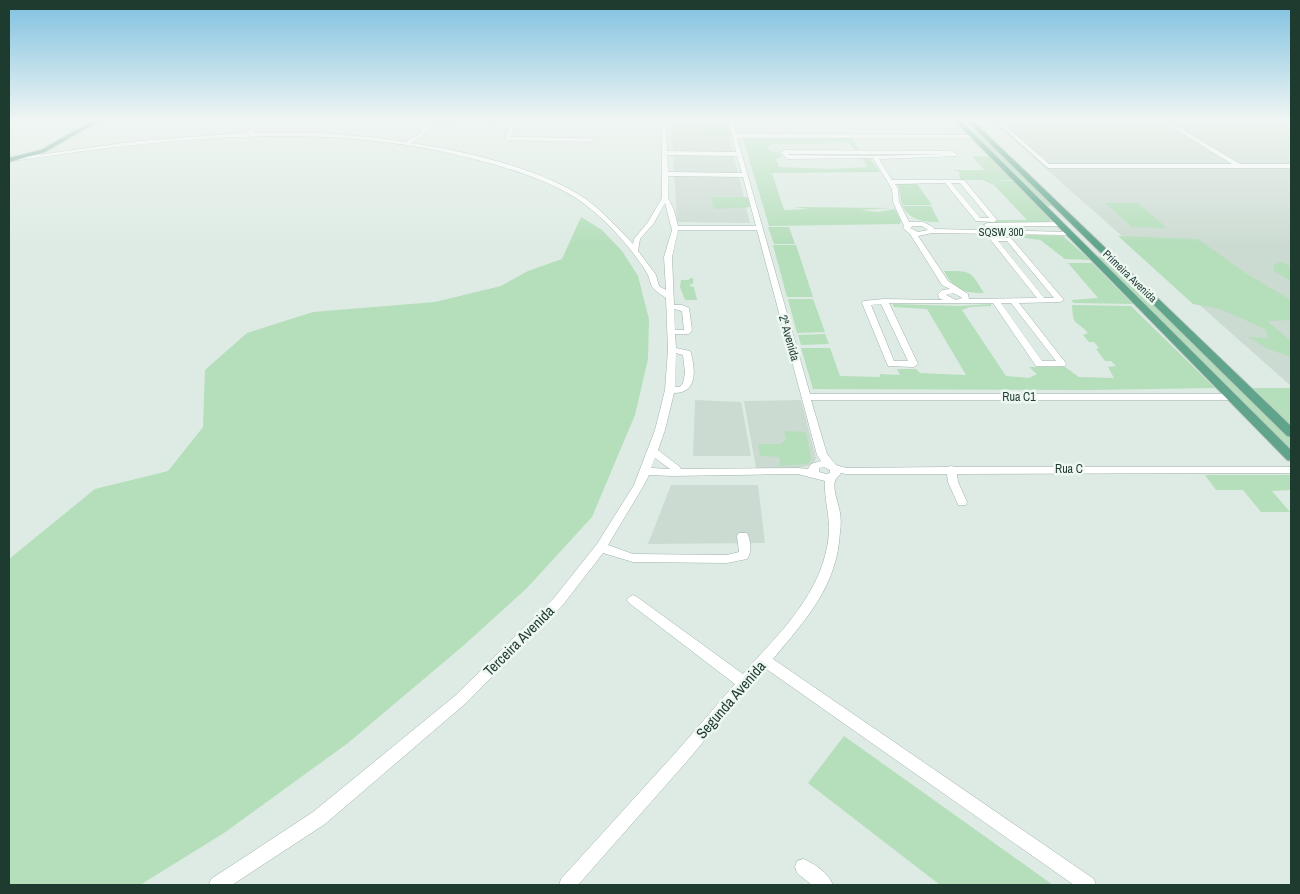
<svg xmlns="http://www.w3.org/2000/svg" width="1300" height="894" viewBox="0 0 1300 894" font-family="'Archivo Narrow',sans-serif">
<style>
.built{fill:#ccdbd2}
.green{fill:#b5debb}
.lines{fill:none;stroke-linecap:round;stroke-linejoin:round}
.minor-casing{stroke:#a1b3aa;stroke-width:1}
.major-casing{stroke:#c0c8c5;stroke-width:2}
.minor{fill:#fff;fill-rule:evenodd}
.major{fill:#5fa48b;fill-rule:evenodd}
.labels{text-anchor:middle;stroke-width:5;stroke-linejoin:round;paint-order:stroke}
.far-street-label{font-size:11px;fill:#1e3b30;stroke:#eef7f2}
.street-label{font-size:12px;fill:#1e3b30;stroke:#eef7f2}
.near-street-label{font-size:15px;fill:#1e3b30;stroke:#eef7f2}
</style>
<rect width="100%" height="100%" fill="#deebe4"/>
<path class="built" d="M 671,120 L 725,120 L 750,223 L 677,222 Z
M 991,120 L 1291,120 L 1291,386 Z
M 695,400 L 741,402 L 751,456 L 693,456 Z
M 801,400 L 816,458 L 815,461 L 811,465 L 799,468 L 756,468 L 744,401 Z
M 671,485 L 758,485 L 765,543 L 648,544 Z"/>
<path class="green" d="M 727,128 L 730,129 L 732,136 L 699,135 L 698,129 Z
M 972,131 L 978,131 L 1055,206 L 1047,206 Z
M 743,138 L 852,138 L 859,151 L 856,151 C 848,138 834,142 820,143 L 846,144 L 772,144 L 768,146 L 769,150 L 780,153 L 782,156 L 776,159 L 779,167 L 831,169 L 867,167 L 862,158 L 870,159 L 880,172 L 772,173 L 784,210 L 809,209 L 793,207 L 892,208 L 860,210 L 878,212 L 895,209 L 901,221 L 900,224 L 769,226 Z
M 972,156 L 990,157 L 1013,180 L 990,180 L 1014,181 L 1050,217 L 1050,224 L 989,224 L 986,220 L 1027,220 L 994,185 L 983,180 L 961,180 L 959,175 L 960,172 L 952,170 L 984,170 Z
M 898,184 L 917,184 L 932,205 L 902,205 Z
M 714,197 L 745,197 L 748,198 L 750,207 L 716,209 L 713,207 L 711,198 Z
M 1105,203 L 1138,203 L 1167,228 L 1132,227 Z
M 902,206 L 931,206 L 939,222 C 922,222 911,220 902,206 Z
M 581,217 L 602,230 L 622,251 L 638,276 L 649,319 L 648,359 L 635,415 L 592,517 L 527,588 L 463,646 L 348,743 L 224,833 L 140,885 L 9,885 L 9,559 L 95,489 L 168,471 L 203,427 L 205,370 L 247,333 L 313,312 L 435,302 L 501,286 L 528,271 L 562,259 Z
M 768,227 L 789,227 L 795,244 L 774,244 Z
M 1033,235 L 1063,236 L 1090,260 L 1065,259 L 1039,239 L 1039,240 L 1013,236 Z
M 1118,236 L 1198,239 L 1244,272 L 1291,300 L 1291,320 L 1267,321 L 1291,341 L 1291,357 L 1268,349 L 1248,337 L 1268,338 L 1265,329 L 1220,309 L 1193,304 Z
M 773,245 L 796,245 L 813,297 L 787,297 Z
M 1106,256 L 1241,388 L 1291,388 L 1291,449 L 1097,257 Z
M 1280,262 L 1291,266 L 1291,281 L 1274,271 L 1273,265 Z
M 1068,263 L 1092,263 L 1133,304 L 1074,303 L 1071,300 L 1098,298 Z
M 944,271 C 971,271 970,270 984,293 C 963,293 954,290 944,271 Z
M 691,278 L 693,278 L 693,283 L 689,286 L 694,287 L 697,300 L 685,300 L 680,287 L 681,280 L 688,280 Z
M 788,299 L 813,299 L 825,332 L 797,333 Z
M 893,304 L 960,306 L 991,304 L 991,306 L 970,307 L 962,310 L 1006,376 L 1029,378 L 1037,374 L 1029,367 L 1065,367 L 1079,377 L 1114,378 L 1108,367 L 1116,366 L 1111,361 L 1105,361 L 1096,349 L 1099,348 L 1094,342 L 1089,342 L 1083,335 L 1088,333 C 1076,319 1073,328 1072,305 L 1131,306 L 1215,388 L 1088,390 L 813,389 L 801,348 L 830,348 L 840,376 L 880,377 L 880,374 L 900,375 L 897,369 L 916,369 L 920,373 L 966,375 L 927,309 L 894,307 Z
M 825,334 L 829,344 L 801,345 L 798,335 Z
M 784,431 L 806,432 L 811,459 L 808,464 L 780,466 L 779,457 L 760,456 L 758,444 L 780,444 L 786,440 Z
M 1205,475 L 1291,475 L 1291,490 L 1272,491 L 1290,512 L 1261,512 L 1243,490 L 1216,490 Z
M 844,736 L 1053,885 L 940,885 L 808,783 Z"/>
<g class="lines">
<defs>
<path id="minor" d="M 24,120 L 29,120 L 9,130 L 9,127 Z
M 261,120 L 266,120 L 252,133 L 320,133 L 380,138 L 405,142 L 419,134 L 430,120 L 434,120 L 423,136 L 411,143 C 465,151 540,168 586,199 C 603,212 618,228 633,244 L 634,239 L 648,222 L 662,198 L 662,120 L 666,120 L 667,151 L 736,152 L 728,120 L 732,120 L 737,134 L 976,135 L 974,138 L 737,138 L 810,394 L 1232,394 L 1237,397 L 1232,400 L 811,400 L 827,454 L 836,465 L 846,468 L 947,467 L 951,466 L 955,467 L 1291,467 L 1291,473 L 957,474 L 958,482 L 967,502 L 966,505 L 958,505 L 957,502 L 948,482 L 947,474 L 846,474 L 841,473 C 840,475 837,477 836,479 C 831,487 839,504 840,513 C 841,519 841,526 840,532 C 837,587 806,619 773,659 L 1094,879 L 1096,885 L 1074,885 L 765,668 L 688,760 L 578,885 L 559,885 L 561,879 L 678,750 L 735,684 L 629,603 L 627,600 L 629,597 L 633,595 L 637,597 L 743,674 C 780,632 823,594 829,534 C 830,516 824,499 825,481 L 798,474 L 672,476 L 649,475 L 644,485 L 608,545 L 633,554 L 727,555 L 739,552 L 737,536 L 739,533 L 747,533 C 751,541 752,552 747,559 L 727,563 L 633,562 L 603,553 L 562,606 L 466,703 L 325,824 L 232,885 L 209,885 L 211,879 L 313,812 L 456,695 L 554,598 L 597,544 L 634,485 L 655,430 L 665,390 L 668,350 L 666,298 C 662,295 657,292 654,289 C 650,285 650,279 648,275 C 644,267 638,260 633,253 C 618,233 597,212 576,198 C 545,179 509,168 474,159 C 324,120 170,138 19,160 L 16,158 L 138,141 L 245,133 ZM 667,155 L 737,156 L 742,173 L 668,172 ZM 668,176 L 743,177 L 756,226 L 678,226 L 674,210 L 668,198 ZM 665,203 L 672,230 L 664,257 L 666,290 L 659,286 L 656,275 L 638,251 L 640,239 L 654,223 ZM 678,230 L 757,230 L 817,455 L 821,461 L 811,464 L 808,469 L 798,468 L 681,469 L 680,467 L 658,450 L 665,430 L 674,393 C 698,393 695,370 691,353 L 690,351 L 676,348 L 675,334 L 689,334 L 692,330 L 689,308 L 682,305 L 674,305 L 672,257 ZM 674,309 L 682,311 L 684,330 L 675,330 ZM 676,353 L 683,355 L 685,373 L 683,383 L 680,387 L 675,387 ZM 655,458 L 670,469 L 651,468 ZM 824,467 L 830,470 L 830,473 L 826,474 L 819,472 L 819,468 Z
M 460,120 L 501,120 L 499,121 L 437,123 L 435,122 L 437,121 Z
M 512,120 L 516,120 L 511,137 L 590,138 L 593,140 L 590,142 L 508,140 L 505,137 Z
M 994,120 L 999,120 L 1049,164 L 1232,164 L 1161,120 L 1166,120 L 1240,164 L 1291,164 L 1291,168 L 1048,168 Z
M 784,150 L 951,151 L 957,154 L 957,156 L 879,159 L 892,180 L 964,180 L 997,220 L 994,222 L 976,221 L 945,183 L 895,184 L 898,189 L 899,202 L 909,222 L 923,222 L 933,227 L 934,229 L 1072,232 L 1072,234 L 1070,235 L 932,233 L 918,236 L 948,281 L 968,294 L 969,299 L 1037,298 L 990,239 L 993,237 L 1011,238 L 1064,300 L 1060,302 L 1019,303 L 1065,362 L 1066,364 L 1065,366 L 1036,366 L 993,303 L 889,303 L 918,364 L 914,367 L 888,366 L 862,303 L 863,301 L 884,299 L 943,300 L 939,298 L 938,294 L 942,290 L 950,289 L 942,285 L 910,234 L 903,228 L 904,226 L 893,202 L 892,189 L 873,158 L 787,159 L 781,152 ZM 788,154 L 946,154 L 873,156 L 789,155 ZM 951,183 L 960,183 L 989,218 L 980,218 ZM 912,226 L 922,226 L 928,230 L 918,232 L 910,228 ZM 998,241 L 1007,241 L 1054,298 L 1044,298 ZM 953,293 L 961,297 L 962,298 L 956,300 L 946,295 ZM 1001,303 L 1011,303 L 1056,361 L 1042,361 ZM 881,304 L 908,361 L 894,361 L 871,305 Z
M 987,223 L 1061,222 L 1064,224 L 1061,226 L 985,226 L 984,225 Z
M 803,859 C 814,863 829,874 833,885 L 812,885 L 797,873 L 795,867 L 797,861 Z"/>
<path id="major" d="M 94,120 L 101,120 L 45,152 L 9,162 L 9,158 L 41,150 Z
M 954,120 L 960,120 L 1291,450 L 1291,461 L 1287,460 Z
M 969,121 L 973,121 L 1291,426 L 1291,437 L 1287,436 L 969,123 Z"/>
</defs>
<use href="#minor" class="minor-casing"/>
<use href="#major" class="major-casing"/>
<use href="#minor" class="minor"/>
<use href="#major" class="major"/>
</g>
<linearGradient id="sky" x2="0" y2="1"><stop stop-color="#7fc0e0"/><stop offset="0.49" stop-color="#f0f6f3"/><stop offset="1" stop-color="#f0f6f3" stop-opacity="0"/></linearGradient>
<rect width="1300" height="245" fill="url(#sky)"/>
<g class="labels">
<g class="far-street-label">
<text x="1001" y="236">SQSW 300</text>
<text transform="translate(1130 276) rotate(44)" y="4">Primeira Avenida</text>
</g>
<g class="street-label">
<text transform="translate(789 338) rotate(74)" y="4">2ª Avenida</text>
<text x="1019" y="401">Rua C1</text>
<text x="1069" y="473">Rua C</text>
</g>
<g class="near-street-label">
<text transform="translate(519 641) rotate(-45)" y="5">Terceira Avenida</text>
<text transform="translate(731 700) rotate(-49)" y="5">Segunda Avenida</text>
</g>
</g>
<rect width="1300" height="894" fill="none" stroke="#1e3b30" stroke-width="20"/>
</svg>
